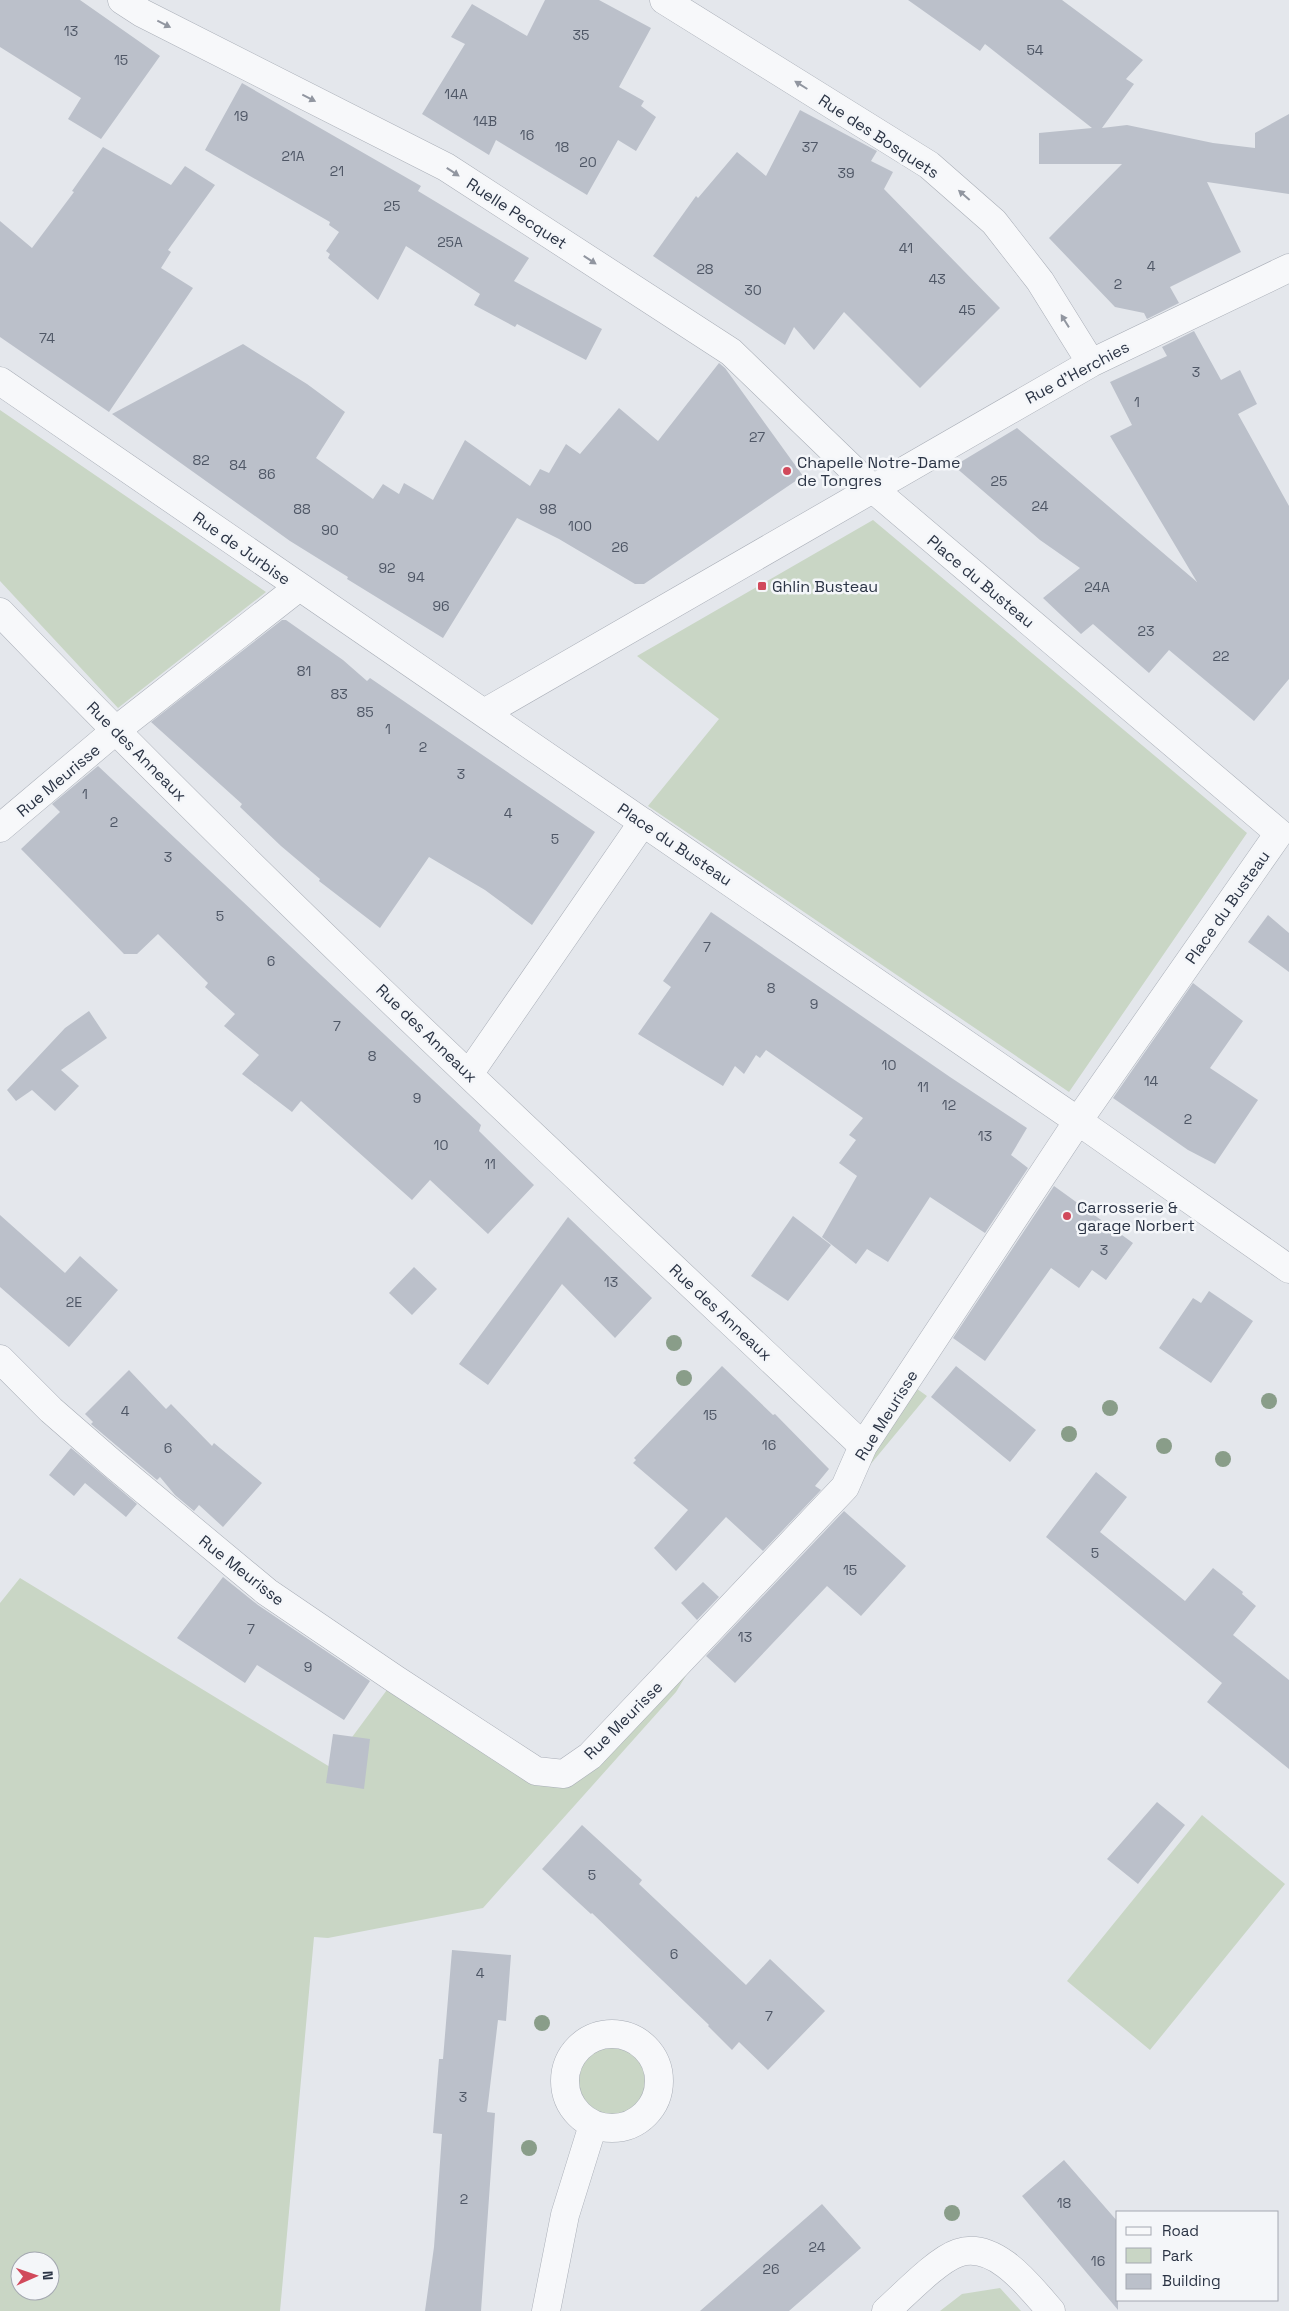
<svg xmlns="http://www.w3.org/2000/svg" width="1289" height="2311" viewBox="0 0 1289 2311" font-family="'Space Grotesk',sans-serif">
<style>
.green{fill:#c9d6c5;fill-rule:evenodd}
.building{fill:#bbc0ca}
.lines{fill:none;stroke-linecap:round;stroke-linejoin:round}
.minor-casing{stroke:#a9aeb7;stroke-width:29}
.minor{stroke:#f7f8fa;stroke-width:28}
.tree{fill:#899d89}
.oneway{fill:#9196a0}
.poi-dot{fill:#d1495b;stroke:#f4f6f9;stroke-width:2}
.labels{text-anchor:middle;stroke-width:5;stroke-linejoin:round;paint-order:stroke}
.number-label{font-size:14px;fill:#4f5766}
.street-label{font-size:16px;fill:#2b3445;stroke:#f4f6f9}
.poi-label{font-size:16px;fill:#2b3445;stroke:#f4f6f9;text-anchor:start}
</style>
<rect width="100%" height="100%" fill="#e4e7ec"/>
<path class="green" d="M 0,410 L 266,592 L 118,708 L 0,581 Z
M 873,520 L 1247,833 L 1069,1092 L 648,806 L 719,719 L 637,656 Z
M 906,1381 L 927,1396 L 784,1569 L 701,1651 L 676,1692 L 483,1908 L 328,1938 L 314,1937 L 280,2311 L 0,2311 L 0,1603 L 20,1578 L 330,1767 L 395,1679 L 564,1774 L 781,1556 ZM 20,2261 L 50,2261 L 50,2291 L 20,2291 Z
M 1202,1815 L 1285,1884 L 1150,2050 L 1067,1981 Z
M576 2081a35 35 0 1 1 70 0a35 35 0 1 1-70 0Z
M 1000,2288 L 1021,2311 L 940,2311 L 962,2294 Z"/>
<path class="building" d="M 0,0 L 80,0 L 160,56 L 101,139 L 68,119 L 81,98 L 0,47 Z
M 545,0 L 599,0 L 651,28 L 619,87 L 644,101 L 641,106 L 656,117 L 636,151 L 618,140 L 587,195 L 496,140 L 489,155 L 422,114 L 465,44 L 451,37 L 472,4 L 527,36 Z
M 908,0 L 1062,0 L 1143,60 L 1126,79 L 1134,84 L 1102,128 L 1127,125 L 1213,143 L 1255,148 L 1255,133 L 1289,114 L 1289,194 L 1207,182 L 1241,252 L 1170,287 L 1179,303 L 1147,319 L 1144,313 L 1115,307 L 1049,238 L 1122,164 L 1039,164 L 1039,133 L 1092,128 L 985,44 L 980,51 Z
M 242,83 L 421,186 L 418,191 L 529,258 L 514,281 L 602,329 L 586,360 L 517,324 L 515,327 L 474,305 L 480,294 L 406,246 L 378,300 L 328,258 L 330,254 L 326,251 L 339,232 L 329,225 L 330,222 L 205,150 Z
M 800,110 L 877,151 L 871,161 L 893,172 L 884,189 L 1000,308 L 920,388 L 844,312 L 814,350 L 794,327 L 785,345 L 653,256 L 696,196 L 698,198 L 737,152 L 766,176 Z
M 103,147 L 171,185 L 185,166 L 215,185 L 168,250 L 171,252 L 161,268 L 193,288 L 109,412 L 0,337 L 0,221 L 32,248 L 74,192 L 72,191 Z
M 1194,331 L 1221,380 L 1240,370 L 1257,404 L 1238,414 L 1289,506 L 1289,679 L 1254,721 L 1169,650 L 1149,673 L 1093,624 L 1081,634 L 1043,598 L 1080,568 L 1040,540 L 954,466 L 1017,428 L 1197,582 L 1110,436 L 1132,425 L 1110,382 L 1167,356 L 1162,347 Z
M 243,344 L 307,384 L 345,412 L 316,458 L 373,499 L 383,484 L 399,494 L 404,483 L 433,500 L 465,440 L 530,486 L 540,469 L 549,473 L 566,444 L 580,454 L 619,408 L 658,441 L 719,363 L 725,368 L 803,476 L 644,584 L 635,584 L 559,539 L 517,518 L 443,638 L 347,579 L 348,577 L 290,541 L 112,414 Z
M 282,620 L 286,620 L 343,660 L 367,681 L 370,678 L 595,832 L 532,925 L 485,890 L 429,857 L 380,928 L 319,881 L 320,879 L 281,846 L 240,807 L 242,804 L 151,722 Z
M 98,766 L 481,1125 L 479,1131 L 534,1185 L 488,1234 L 430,1180 L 412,1200 L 301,1101 L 292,1112 L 242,1074 L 259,1055 L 224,1026 L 235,1014 L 205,987 L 208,983 L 158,934 L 137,954 L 124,954 L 21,849 L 60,812 L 52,804 Z
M 711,912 L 950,1077 L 1027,1128 L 1011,1155 L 1028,1168 L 985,1233 L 930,1197 L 888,1262 L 867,1249 L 856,1264 L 822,1237 L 857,1176 L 839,1163 L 856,1140 L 849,1135 L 863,1118 L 766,1050 L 760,1058 L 756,1055 L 744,1074 L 735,1066 L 723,1086 L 638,1034 L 671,987 L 663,981 Z
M 1268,915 L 1289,933 L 1289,972 L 1248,942 Z
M 1193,983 L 1243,1021 L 1210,1068 L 1258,1100 L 1215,1164 L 1188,1150 L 1113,1098 Z
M 89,1011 L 107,1038 L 61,1070 L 79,1086 L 55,1111 L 32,1090 L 16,1101 L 7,1090 L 65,1028 Z
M 1054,1186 L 1133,1243 L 1106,1280 L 1092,1270 L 1079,1288 L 1051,1268 L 985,1361 L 953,1338 Z
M 0,1215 L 65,1273 L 80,1256 L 118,1290 L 69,1347 L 0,1287 Z
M 793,1216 L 831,1245 L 788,1301 L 751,1276 Z
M 568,1217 L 652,1298 L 615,1338 L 562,1284 L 488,1385 L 459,1364 Z
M 414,1267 L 437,1289 L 412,1315 L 389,1293 Z
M 1209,1291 L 1253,1321 L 1211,1383 L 1159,1348 L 1193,1298 L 1201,1303 Z
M 722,1366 L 773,1415 L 775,1414 L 829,1469 L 815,1486 L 821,1490 L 763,1551 L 726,1517 L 676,1571 L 654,1548 L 688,1510 L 633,1463 L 636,1460 L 634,1458 Z
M 956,1366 L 1036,1430 L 1010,1462 L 931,1397 Z
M 129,1370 L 166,1409 L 171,1404 L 212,1446 L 214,1443 L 262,1483 L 223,1527 L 199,1505 L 194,1511 L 175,1495 L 160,1477 L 157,1480 L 91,1424 L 93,1422 L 85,1414 Z
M 71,1448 L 137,1504 L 126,1517 L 85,1483 L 74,1496 L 49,1475 Z
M 1096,1472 L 1127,1497 L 1100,1532 L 1185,1601 L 1213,1568 L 1243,1592 L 1242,1594 L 1256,1606 L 1233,1635 L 1289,1680 L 1289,1769 L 1207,1702 L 1222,1683 L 1046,1537 Z
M 844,1511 L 906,1566 L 861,1616 L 827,1586 L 735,1683 L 706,1656 Z
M 223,1577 L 258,1605 L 370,1681 L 344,1720 L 257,1665 L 245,1683 L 177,1638 Z
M 703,1582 L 719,1597 L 697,1620 L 681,1603 Z
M 333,1734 L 370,1739 L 364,1789 L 326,1783 Z
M 1157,1802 L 1185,1825 L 1138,1884 L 1107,1859 Z
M 582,1825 L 642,1880 L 639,1884 L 746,1985 L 770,1959 L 825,2011 L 768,2070 L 739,2042 L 732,2050 L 708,2026 L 709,2025 L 592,1913 L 591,1914 L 542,1869 Z
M 452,1950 L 511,1955 L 506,2021 L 498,2020 L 487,2112 L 495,2113 L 481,2311 L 425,2311 L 434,2247 L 442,2134 L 433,2133 L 439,2059 L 443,2059 Z
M 1064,2160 L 1118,2222 L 1118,2310 L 1022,2196 Z
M 822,2204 L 861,2248 L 789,2311 L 700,2311 Z"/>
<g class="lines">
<defs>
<path id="minor" d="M 664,0 L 929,165 L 994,222 L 1040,281 L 1091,363
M 0,381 L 1078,1121 L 1279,833 L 872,488 L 731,352 L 446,167 L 142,13 L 122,0
M 0,612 C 277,900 572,1172 863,1446
M 484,713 L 1091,363 L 1289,268
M 0,828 L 115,731 L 299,587
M 469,1074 L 643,822
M 0,1359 L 51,1410 L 113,1464 L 267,1592 L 395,1679 L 536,1771 L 564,1774 L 590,1756 L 845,1487 L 863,1446 L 1078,1121 L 1289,1269
M565 2081a47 47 0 1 1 94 0a47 47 0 1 1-94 0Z
M 546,2311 L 565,2215 L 593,2125
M 886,2311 C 904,2295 937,2260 958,2253 C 995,2240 1030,2287 1051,2311"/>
</defs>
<use href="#minor" class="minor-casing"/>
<use href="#minor" class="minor"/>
</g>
<g class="tree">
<circle cx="674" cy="1343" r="8"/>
<circle cx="684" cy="1378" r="8"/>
<circle cx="1269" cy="1401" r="8"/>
<circle cx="1110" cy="1408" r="8"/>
<circle cx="1069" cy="1434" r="8"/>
<circle cx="1164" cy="1446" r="8"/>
<circle cx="1223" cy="1459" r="8"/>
<circle cx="542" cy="2023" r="8"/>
<circle cx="529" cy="2148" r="8"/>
<circle cx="952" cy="2213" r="8"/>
</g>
<defs><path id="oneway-solid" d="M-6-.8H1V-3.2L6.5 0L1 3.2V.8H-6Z" transform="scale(1.25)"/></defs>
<g class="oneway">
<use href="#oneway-solid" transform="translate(164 24) rotate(27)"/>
<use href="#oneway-solid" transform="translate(801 85) rotate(-148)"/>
<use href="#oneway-solid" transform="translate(309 98) rotate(27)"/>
<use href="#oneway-solid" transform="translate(453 172) rotate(33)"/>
<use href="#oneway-solid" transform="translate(964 195) rotate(-139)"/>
<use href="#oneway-solid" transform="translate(590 260) rotate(33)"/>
<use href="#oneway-solid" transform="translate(1065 321) rotate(-122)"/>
</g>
<g class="poi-dot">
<circle cx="787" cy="471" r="5"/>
<rect x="757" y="581" width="10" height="10" rx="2.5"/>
<circle cx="1067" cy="1216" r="5"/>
</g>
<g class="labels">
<g class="number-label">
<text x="71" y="36">13</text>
<text x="581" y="40">35</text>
<text x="1035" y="55">54</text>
<text x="121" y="65">15</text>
<text x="456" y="99">14A</text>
<text x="241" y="121">19</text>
<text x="485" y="126">14B</text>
<text x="527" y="140">16</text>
<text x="562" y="152">18</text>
<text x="810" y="152">37</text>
<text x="293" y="161">21A</text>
<text x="588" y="167">20</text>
<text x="337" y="176">21</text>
<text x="846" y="178">39</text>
<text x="392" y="211">25</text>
<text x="450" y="247">25A</text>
<text x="906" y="253">41</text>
<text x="1151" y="271">4</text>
<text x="705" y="274">28</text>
<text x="937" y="284">43</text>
<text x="1118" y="289">2</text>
<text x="753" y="295">30</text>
<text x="967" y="315">45</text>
<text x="47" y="343">74</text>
<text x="1196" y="377">3</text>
<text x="1137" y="407">1</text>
<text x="757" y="442">27</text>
<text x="201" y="465">82</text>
<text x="238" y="470">84</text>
<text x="267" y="479">86</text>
<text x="999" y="486">25</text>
<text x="1040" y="511">24</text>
<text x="302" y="514">88</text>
<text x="548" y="514">98</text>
<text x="580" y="531">100</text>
<text x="330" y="535">90</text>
<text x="620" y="552">26</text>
<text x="387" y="573">92</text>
<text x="416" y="582">94</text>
<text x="1097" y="592">24A</text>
<text x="441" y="611">96</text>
<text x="1146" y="636">23</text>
<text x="1221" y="661">22</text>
<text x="304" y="676">81</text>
<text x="339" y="699">83</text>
<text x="365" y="717">85</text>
<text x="388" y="734">1</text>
<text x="423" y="752">2</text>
<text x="461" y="779">3</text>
<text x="85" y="799">1</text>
<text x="508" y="818">4</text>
<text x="114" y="827">2</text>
<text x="555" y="844">5</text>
<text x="168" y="862">3</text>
<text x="220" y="921">5</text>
<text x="707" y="952">7</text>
<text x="271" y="966">6</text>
<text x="771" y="993">8</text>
<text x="814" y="1009">9</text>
<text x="337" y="1031">7</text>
<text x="372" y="1061">8</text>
<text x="889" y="1070">10</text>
<text x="1151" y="1086">14</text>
<text x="923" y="1092">11</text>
<text x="417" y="1103">9</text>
<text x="949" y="1110">12</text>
<text x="1188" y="1124">2</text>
<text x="985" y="1141">13</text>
<text x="441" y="1150">10</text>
<text x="490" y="1169">11</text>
<text x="1104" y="1255">3</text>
<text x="611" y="1287">13</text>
<text x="74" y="1307">2E</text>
<text x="125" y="1416">4</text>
<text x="710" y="1420">15</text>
<text x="769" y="1450">16</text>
<text x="168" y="1453">6</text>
<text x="1095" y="1558">5</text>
<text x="850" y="1575">15</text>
<text x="251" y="1634">7</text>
<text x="745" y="1642">13</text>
<text x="308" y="1672">9</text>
<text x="592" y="1880">5</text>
<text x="674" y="1959">6</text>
<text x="480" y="1978">4</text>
<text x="769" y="2021">7</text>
<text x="463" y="2102">3</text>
<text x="464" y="2204">2</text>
<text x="1064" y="2208">18</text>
<text x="817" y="2252">24</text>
<text x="1098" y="2266">16</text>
<text x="771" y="2274">26</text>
</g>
<g class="street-label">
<text transform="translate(879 136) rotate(33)" y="6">Rue des Bosquets</text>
<text transform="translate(517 213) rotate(33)" y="6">Ruelle Pecquet</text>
<text transform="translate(1077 372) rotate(-28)" y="6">Rue d'Herchies</text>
<text transform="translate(242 548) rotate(35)" y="6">Rue de Jurbise</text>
<text transform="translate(981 581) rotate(40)" y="6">Place du Busteau</text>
<text transform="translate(137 751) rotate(45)" y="6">Rue des Anneaux</text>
<text transform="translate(58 780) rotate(-40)" y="6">Rue Meurisse</text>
<text transform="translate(675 844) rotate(34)" y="6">Place du Busteau</text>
<text transform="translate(1227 907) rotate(-55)" y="6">Place du Busteau</text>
<text transform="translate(427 1033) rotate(44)" y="6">Rue des Anneaux</text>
<text transform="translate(721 1312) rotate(43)" y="6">Rue des Anneaux</text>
<text transform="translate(886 1415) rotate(-58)" y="6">Rue Meurisse</text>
<text transform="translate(242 1570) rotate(38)" y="6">Rue Meurisse</text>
<text transform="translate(623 1720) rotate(-45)" y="6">Rue Meurisse</text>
</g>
<g class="poi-label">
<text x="797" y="468">Chapelle Notre-Dame<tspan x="797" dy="18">de Tongres</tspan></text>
<text x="772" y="592">Ghlin Busteau</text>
<text x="1077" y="1213">Carrosserie &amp;<tspan x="1077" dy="18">garage Norbert</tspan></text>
</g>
</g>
<rect x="1116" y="2211" width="162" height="90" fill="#f4f6f9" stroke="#a4a8b1"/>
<rect x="1126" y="2227" width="25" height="8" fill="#f7f8fa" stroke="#a4a8b1"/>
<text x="1162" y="2236" font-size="15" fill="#2b3445">Road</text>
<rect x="1126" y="2248" width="25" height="15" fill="#c9d6c5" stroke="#a4a8b1"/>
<text x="1162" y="2261" font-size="15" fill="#2b3445">Park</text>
<rect x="1126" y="2274" width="25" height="15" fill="#bbc0ca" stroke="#a4a8b1"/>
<text x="1162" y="2286" font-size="15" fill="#2b3445">Building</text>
<g transform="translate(35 2276) rotate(88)"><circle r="24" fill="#f4f6f9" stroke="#a4a8b1"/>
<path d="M0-4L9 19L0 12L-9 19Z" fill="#d1495b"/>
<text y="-8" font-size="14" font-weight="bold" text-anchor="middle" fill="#2b3445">N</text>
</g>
</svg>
